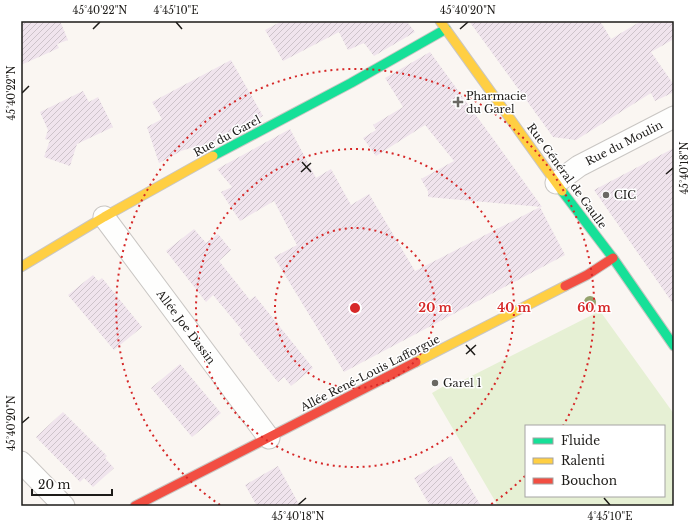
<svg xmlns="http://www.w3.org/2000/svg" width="695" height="527" viewBox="0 0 695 527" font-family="'Libre Baskerville',serif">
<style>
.green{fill:#e6f0d4;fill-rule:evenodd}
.building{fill:url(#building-hatch)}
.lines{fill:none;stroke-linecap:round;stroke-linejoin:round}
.street-casing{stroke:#c9c6c3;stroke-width:23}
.fast-casing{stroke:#c9c6c3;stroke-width:11}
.slow-casing{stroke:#c9c6c3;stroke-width:11}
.jam-casing{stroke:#c9c6c3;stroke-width:11}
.street{stroke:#fefefd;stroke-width:21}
.fast{stroke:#16e098;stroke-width:9}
.slow{stroke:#ffcf43;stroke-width:9}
.jam{stroke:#f24e42;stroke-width:9}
.tree{fill:#95a26d}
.ticks{fill:none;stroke:#1d1b18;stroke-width:1.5}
.ring{fill:none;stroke:#d62828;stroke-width:2;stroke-dasharray:2 4}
.poi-dot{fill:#6a6864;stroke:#fff;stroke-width:1.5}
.labels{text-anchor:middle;stroke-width:3;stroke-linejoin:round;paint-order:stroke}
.poi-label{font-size:11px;fill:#1d1b18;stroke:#fff;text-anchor:start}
.street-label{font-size:11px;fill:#1d1b18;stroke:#fff}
.centre{fill:#d62828;stroke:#fff;stroke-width:2}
.ring-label{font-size:12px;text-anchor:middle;font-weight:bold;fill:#d62828;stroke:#fff;stroke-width:3;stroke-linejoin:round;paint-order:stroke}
.neatline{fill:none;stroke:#1d1b18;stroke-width:1.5}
.ticks-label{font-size:10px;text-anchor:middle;fill:#1d1b18}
</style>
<defs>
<pattern id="building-hatch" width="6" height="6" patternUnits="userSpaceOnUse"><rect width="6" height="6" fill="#f0e4ed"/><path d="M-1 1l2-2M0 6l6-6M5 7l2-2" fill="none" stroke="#cdc3ca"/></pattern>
</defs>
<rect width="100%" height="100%" fill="#faf6f2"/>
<path class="green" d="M 600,311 L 674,414 L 674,506 L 498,506 L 432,393 L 444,386 L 446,389 ZM 526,426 L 664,426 L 664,496 L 526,496 Z"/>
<path class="building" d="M 21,21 L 60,21 L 68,40 L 57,44 L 59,48 L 21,65 Z
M 282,21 L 413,21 L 408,23 L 415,32 L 374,56 L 364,43 L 348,50 L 339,32 L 283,61 L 265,30 Z
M 469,21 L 600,21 L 611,39 L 641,21 L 674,21 L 674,39 L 651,52 L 674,85 L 674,92 L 655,101 L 651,93 L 576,140 L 553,137 Z
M 430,52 L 494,140 L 542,207 L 428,197 L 428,191 L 421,179 L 454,161 L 425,125 L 376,156 L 363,138 L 376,130 L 373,125 L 403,107 L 385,78 Z
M 231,60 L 263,116 L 200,149 L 197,146 L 181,151 L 159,163 L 147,127 L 162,119 L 152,102 Z
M 83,91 L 89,102 L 98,97 L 113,127 L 77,144 L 70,166 L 44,157 L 50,140 L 45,139 L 48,130 L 40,112 Z
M 290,129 L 316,178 L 331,169 L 351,205 L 369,194 L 415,271 L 540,207 L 565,255 L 344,372 L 274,257 L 297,245 L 274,201 L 240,221 L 221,192 L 232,187 L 217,169 Z
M 674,148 L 674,305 L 594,190 Z
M 194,229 L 206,243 L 218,234 L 231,250 L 219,261 L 250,300 L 255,296 L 313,368 L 291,386 L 284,377 L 278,382 L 239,334 L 242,330 L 213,295 L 206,302 L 166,251 Z
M 93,275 L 98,281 L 102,278 L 142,327 L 114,350 L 68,295 Z
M 180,364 L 221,413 L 192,437 L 151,388 Z
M 63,412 L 107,456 L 105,458 L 114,468 L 93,487 L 84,478 L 80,482 L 36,437 Z
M 451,456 L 481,506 L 430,506 L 414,478 Z
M 278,466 L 300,506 L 257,506 L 245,485 Z"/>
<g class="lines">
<defs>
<path id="street" d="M 556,183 L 579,166 L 674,117
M 104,217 L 269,438
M 21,462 L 64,506"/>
<path id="fast" d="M 213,156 L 351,83 L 446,29
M 562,191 L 613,258 L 674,346"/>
<path id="slow" d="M 440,21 L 562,191
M 21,267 L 104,217 L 213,156
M 416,362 L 565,286"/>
<path id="jam" d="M 565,286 L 587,275 L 613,258
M 135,506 L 416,362"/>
</defs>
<use href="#street" class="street-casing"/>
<use href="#fast" class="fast-casing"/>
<use href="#slow" class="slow-casing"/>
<use href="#jam" class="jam-casing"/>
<use href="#street" class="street"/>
<use href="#fast" class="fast"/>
<use href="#slow" class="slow"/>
<use href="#jam" class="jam"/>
</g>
<circle class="tree" cx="590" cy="302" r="6"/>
<path class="ticks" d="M 176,22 L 182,29M 93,29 L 100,22M 460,29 L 468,22M 22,93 L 29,86M 302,162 L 311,172M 301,172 L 311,163M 666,174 L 673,168M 466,345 L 475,355M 466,354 L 476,345M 22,423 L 29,417M 604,498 L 610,505M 298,505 L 306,498"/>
<g class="ring">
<circle cx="355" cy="308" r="80"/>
<circle cx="355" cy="308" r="159"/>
<path d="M525 476A239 239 0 0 1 490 505M220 505A239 239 0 1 1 563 426"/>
</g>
<g class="poi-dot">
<path d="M456 96h4v4h4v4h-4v4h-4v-4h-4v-4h4z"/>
<circle cx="606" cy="195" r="4"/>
<circle cx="435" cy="383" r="4"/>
</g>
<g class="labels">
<g class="poi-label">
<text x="466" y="100">Pharmacie<tspan x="466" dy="13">du Garel</tspan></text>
<text x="614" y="199">CIC</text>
<text x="443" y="387">Garel 1</text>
</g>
<g class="street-label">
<text transform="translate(227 136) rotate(-28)" y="4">Rue du Garel</text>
<text transform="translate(624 143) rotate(-27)" y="4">Rue du Moulin</text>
<text transform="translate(567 176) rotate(54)" y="4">Rue Général de Gaulle</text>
<text transform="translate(186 327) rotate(53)" y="4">Allée Joe Dassin</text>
<text transform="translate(370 373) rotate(-27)" y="4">Allée René-Louis Lafforgue</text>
</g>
</g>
<circle cx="355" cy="308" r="6" class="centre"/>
<g class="ring-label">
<text x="435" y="312">20 m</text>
<text x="514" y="312">40 m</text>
<text x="594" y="312">60 m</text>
</g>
<rect width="695" height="527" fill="none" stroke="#ffffff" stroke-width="44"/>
<rect x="525" y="425" width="140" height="72" fill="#ffffff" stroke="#a5a4a3"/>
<rect x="533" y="438" width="20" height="6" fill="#16e098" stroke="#a5a4a3"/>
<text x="561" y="445" font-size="12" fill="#1d1b18">Fluide</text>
<rect x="533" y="458" width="20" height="6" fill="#ffcf43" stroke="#a5a4a3"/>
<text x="561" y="465" font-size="12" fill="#1d1b18">Ralenti</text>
<rect x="533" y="478" width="20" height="6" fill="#f24e42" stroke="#a5a4a3"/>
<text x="561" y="485" font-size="12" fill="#1d1b18">Bouchon</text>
<path d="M32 489v6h80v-6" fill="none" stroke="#1d1b18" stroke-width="2"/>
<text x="38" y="489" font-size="12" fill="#1d1b18" stroke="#ffffff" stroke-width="3" paint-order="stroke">20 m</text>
<rect x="22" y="22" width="651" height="483" class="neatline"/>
<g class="ticks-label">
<text x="100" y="14">45°40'22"N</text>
<text x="176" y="14">4°45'10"E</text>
<text x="468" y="14">45°40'20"N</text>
<text transform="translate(11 93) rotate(-90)" y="4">45°40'22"N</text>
<text transform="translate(684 168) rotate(-90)" y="4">45°40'18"N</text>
<text transform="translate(11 423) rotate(-90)" y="4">45°40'20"N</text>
<text x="298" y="520">45°40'18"N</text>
<text x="610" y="520">4°45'10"E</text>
</g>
</svg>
